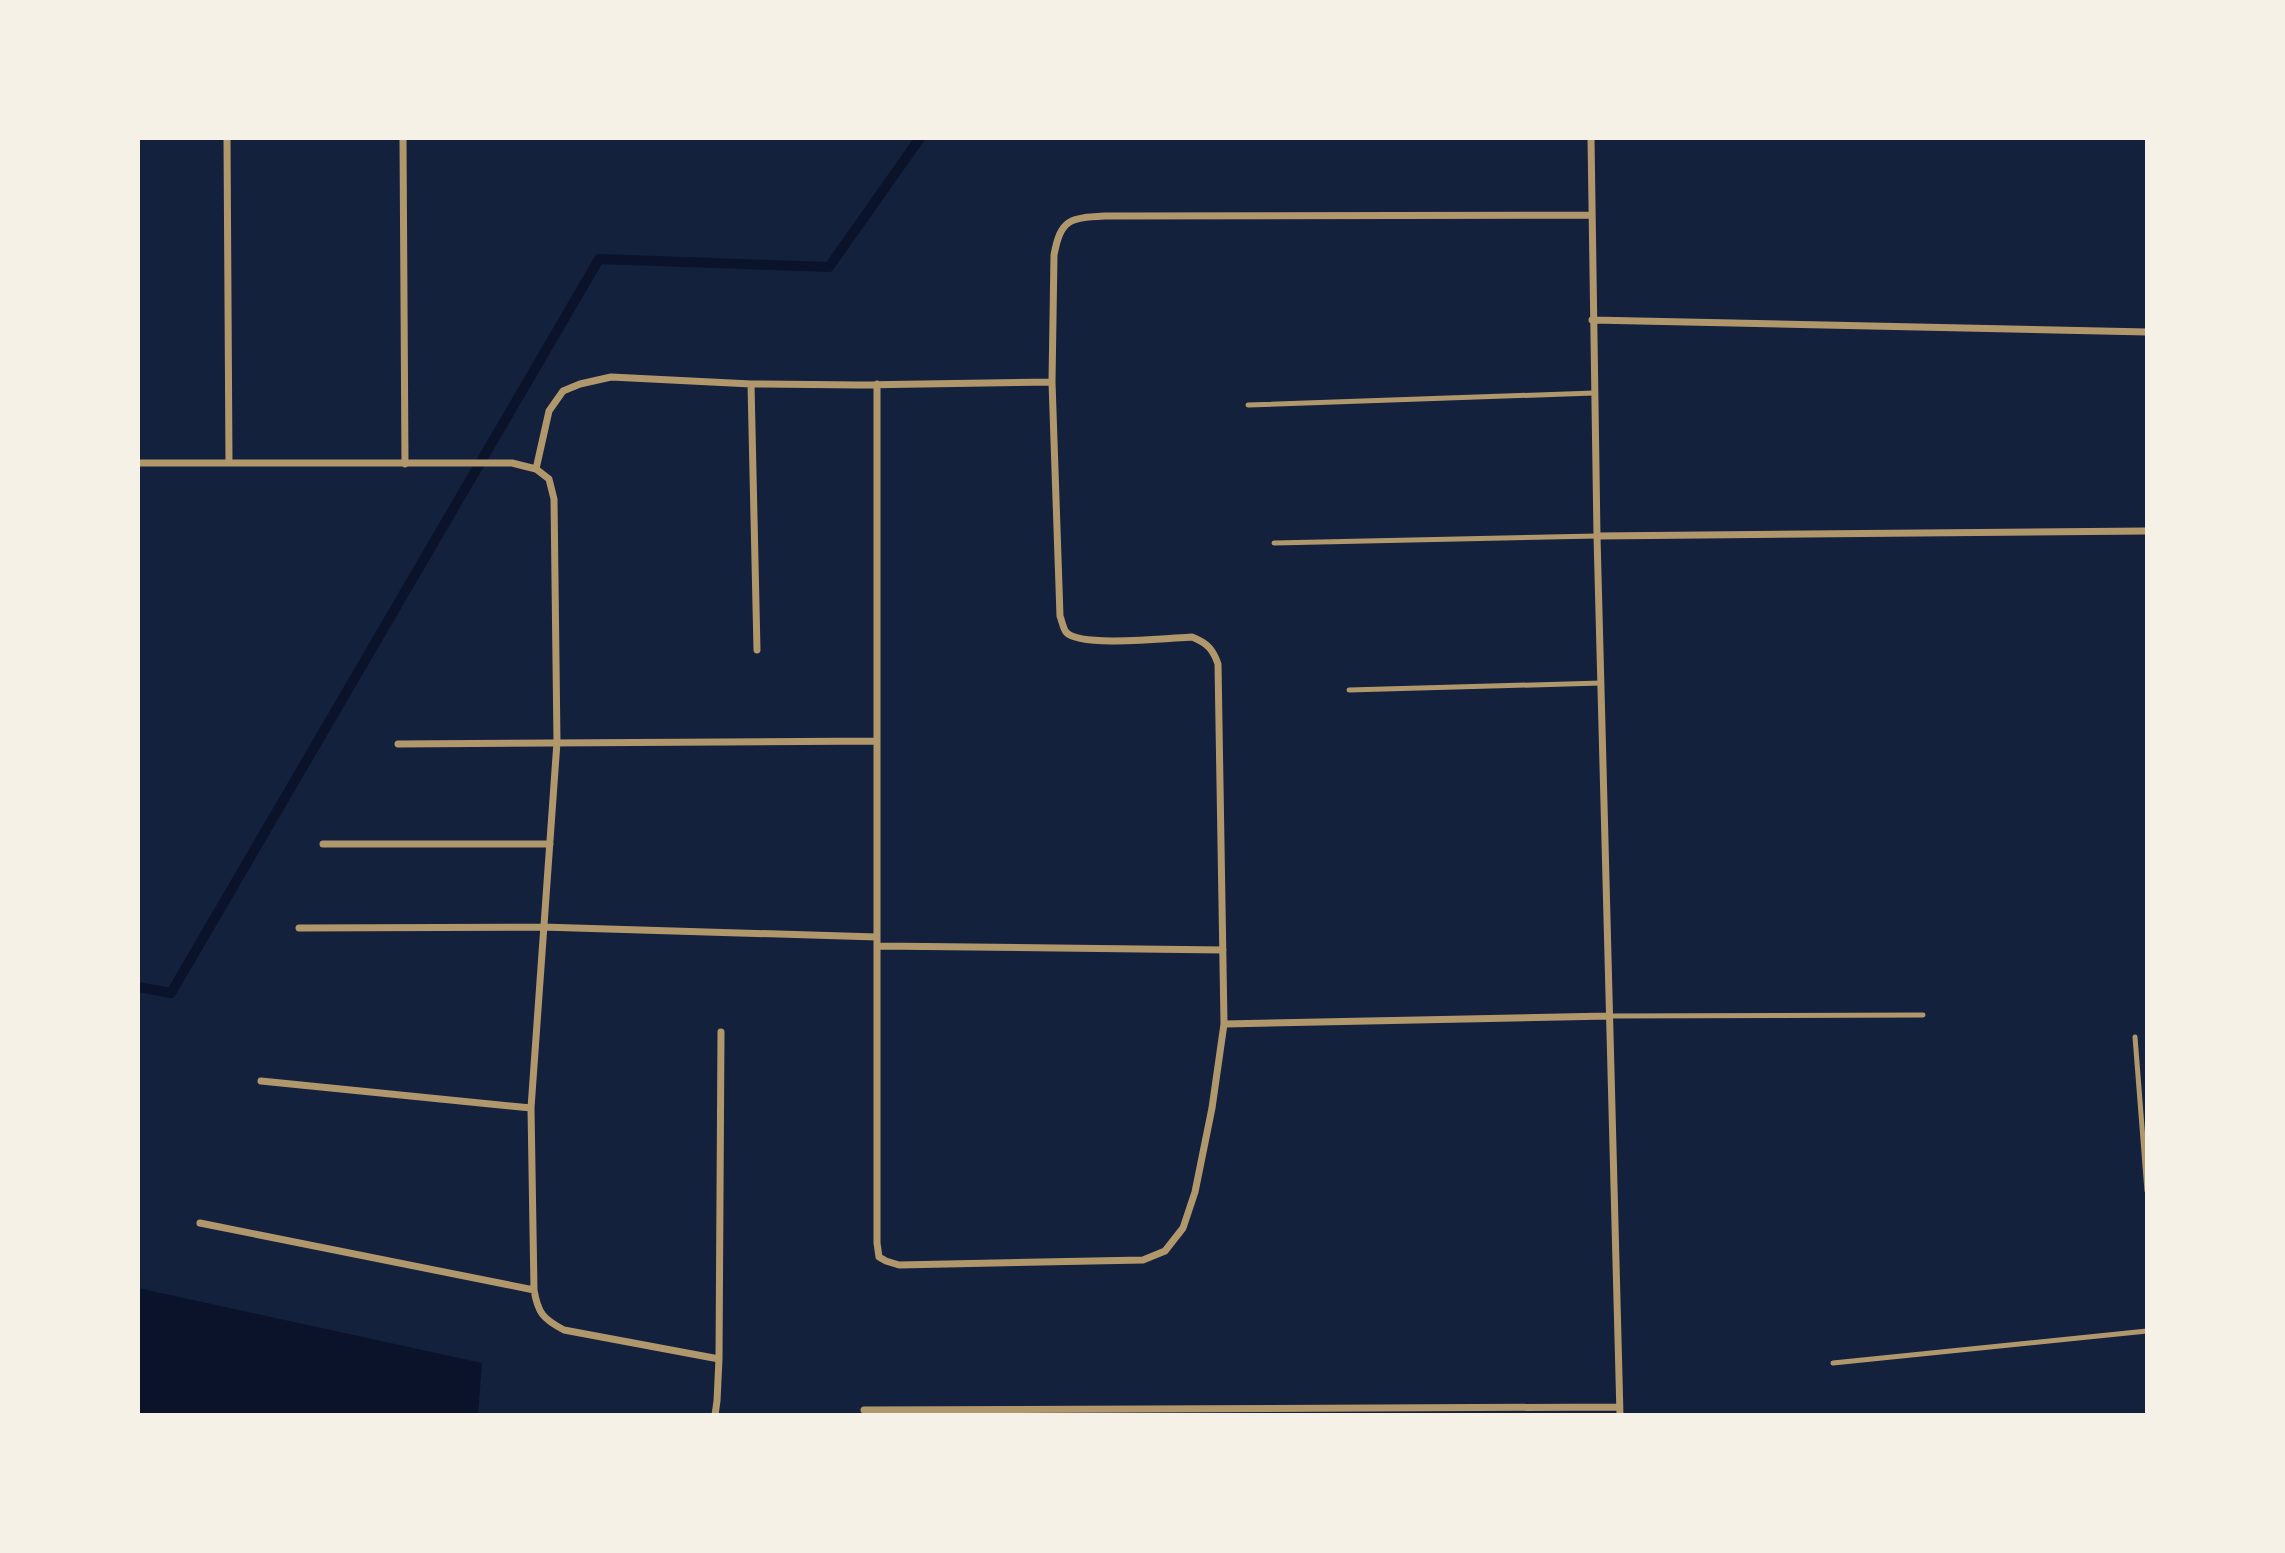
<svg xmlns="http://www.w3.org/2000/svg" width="2285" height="1553" viewBox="0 0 2285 1553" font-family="Montserrat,sans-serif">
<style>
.water{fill:#0b132b}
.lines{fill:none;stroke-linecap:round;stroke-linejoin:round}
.stream{stroke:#0b132b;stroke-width:10}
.service{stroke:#b1986c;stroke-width:5}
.minor{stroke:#b1986c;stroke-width:7}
</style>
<rect width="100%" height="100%" fill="#14213d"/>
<path class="water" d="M 138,1288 L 482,1363 L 478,1415 L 138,1415 Z"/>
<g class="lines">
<path class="stream" d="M 138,987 L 171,993 L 599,259 L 829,267 L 920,138"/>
<path class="service" d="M 1248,405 L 1594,393
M 1274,543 L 1597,536
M 1349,690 L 1601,683
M 1609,1016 L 1923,1015
M 2135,1037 L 2147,1191
M 1833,1363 L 2147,1331"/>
<path class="minor" d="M 227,138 L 229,463
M 403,138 L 405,464
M 1591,138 L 1597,536 L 1620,1415
M 1592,320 L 2147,332
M 751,384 L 757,650
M 877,384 L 877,1243 L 879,1257 L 886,1261 L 899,1265 L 1143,1260 L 1165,1251 L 1183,1228 L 1195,1192 L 1212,1108 L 1224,1024 L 1609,1016
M 138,463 L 512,463 L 536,469 L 549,479 L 554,499 L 557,742 L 531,1108 L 534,1290 C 538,1313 543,1319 564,1330 L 719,1359 L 717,1401 L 715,1415
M 536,469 L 549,411 L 563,391 L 580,384 L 611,377 L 751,384 L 859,385 L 1052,382
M 1597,536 L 2147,531
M 398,744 L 877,741
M 323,844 L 550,844
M 299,928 L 542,927 L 877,937
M 878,946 L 1223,950
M 1224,1024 L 1218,664 C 1213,649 1207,643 1192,637 C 1169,638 1079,648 1066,632 C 1063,628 1062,621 1060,616 L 1052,382 L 1054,255 C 1061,218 1070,218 1106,216 L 1592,215
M 261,1081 L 531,1108
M 200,1223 L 534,1290
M 719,1359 L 721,1032
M 864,1410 L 1619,1407"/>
</g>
<rect width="2285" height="1553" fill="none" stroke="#f6f1e7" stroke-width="280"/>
</svg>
